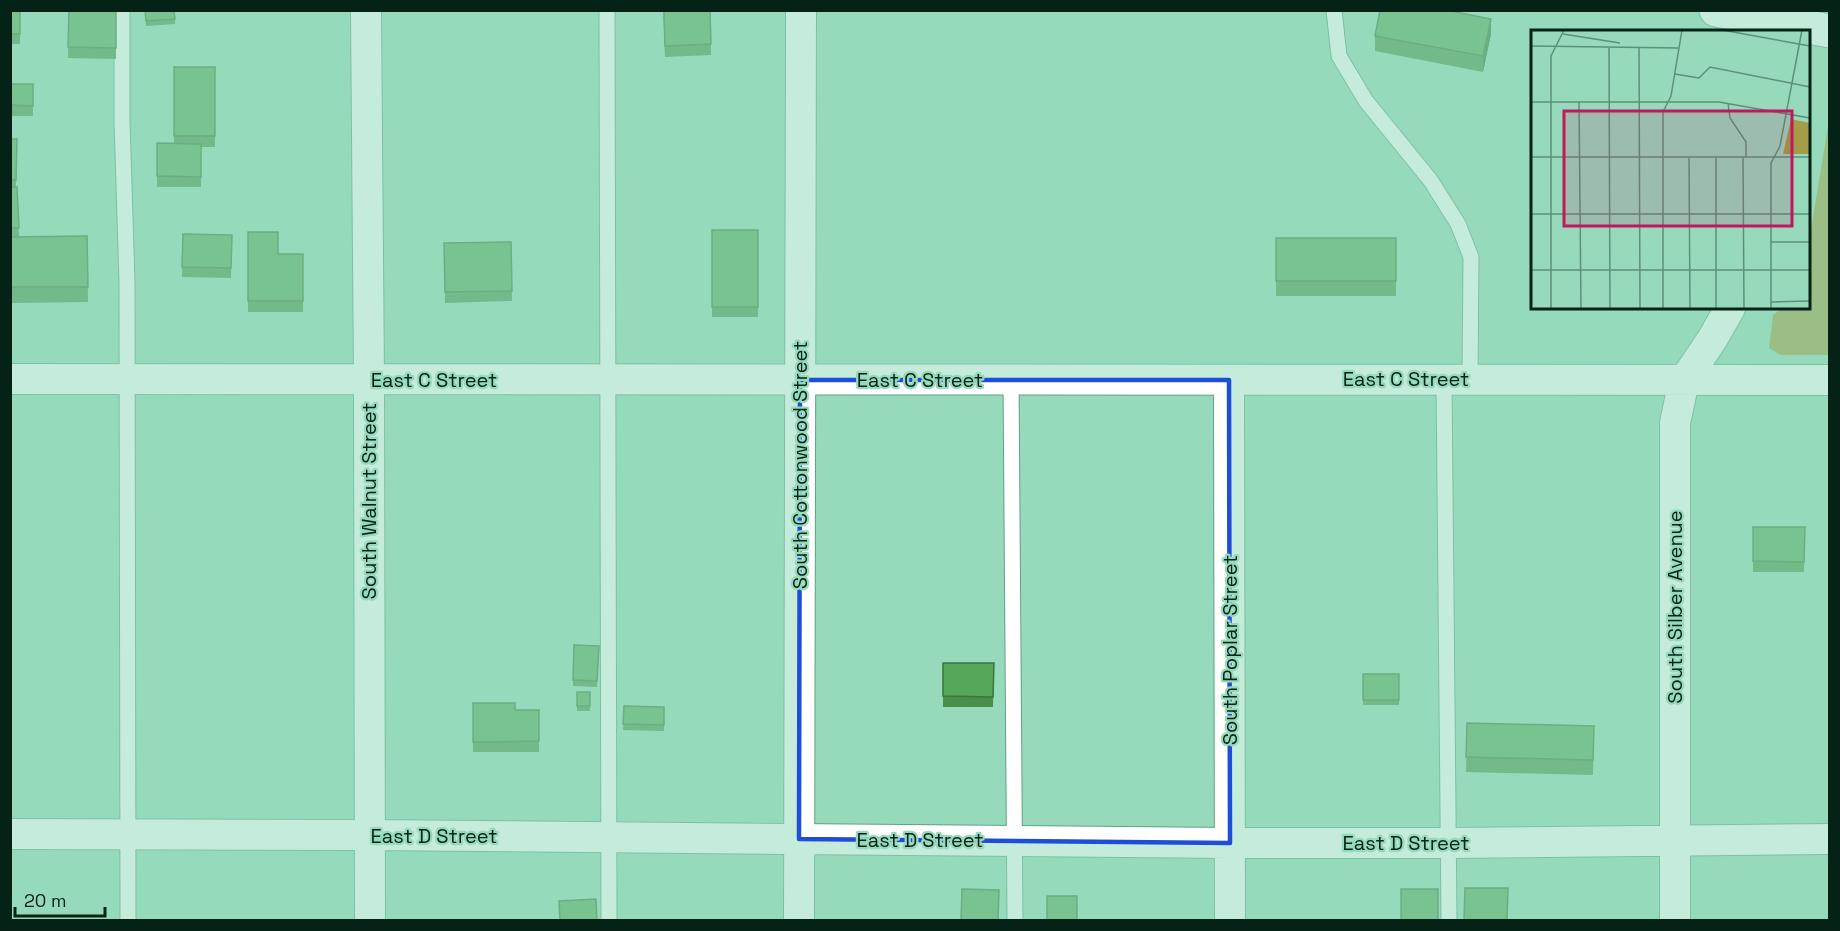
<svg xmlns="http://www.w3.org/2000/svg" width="1840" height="931" viewBox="0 0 1840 931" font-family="'Space Grotesk',sans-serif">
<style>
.green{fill:#a39c48}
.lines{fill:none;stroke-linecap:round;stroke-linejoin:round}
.lane-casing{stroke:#5fa285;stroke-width:17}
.street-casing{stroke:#5fa285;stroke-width:32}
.secondary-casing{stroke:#5fa285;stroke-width:35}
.lane{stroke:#fff;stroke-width:15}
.street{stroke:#fff;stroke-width:30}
.secondary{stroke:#fff;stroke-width:33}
.wall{fill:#4a904d}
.shaded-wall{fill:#3c753e}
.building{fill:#56a759;stroke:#3c753e;stroke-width:1.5}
.marked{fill:none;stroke:#1d4ed8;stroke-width:4.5;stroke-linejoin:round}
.labels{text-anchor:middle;stroke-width:4.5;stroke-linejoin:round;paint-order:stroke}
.street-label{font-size:20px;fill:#052217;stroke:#96dabb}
.inset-road{fill:none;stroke:#5c9079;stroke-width:1.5}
.view{fill:#c2185b;fill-opacity:0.15;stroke:#c2185b;stroke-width:3}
.inset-edge{fill:none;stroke:#052217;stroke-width:3}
</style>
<rect width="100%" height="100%" fill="#96dabb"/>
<path class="green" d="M 1829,120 L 1829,355 L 1781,355 L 1769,348 L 1773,315 L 1782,308 L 1808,308 L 1809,241 Z"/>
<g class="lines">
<defs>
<path id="lane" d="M 122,10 L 122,121 L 127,282 L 128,920
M 607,10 L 609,920
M 1334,10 L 1339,56 L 1366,101 L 1431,181 L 1458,224 L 1471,257 L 1470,379
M 1444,379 L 1449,920
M 1011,380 L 1015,920"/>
<path id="street" d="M 366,10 L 369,380 L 370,920
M 10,379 L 1830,380
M 1229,380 L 1230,920
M 10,834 L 370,835 L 1230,843 L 1448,843 L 1830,839
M 799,920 L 801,10
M 1675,920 L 1675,423 L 1684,381 L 1713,338 L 1730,308"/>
<path id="secondary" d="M 1716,10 L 1830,31"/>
</defs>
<use href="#lane" class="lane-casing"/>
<use href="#street" class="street-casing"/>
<use href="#secondary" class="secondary-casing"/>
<use href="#lane" class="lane"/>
<use href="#street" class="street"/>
<use href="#secondary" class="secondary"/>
</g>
<path class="wall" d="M 10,10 L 20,10 L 20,44 L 10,44 Z
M 69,10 L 116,10 L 116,59 L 68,58 Z
M 145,10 L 174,10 L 175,24 L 146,26 Z
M 663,10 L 710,10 L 711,55 L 665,57 Z
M 1491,34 L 1483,72 L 1375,51 L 1375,36 Z
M 174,67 L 215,67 L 215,147 L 201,147 L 201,187 L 157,187 L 157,143 L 174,144 Z
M 10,84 L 33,84 L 33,116 L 12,116 L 11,131 L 10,131 Z
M 10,139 L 17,139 L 16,187 L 17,187 L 19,237 L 87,236 L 88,302 L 10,303 Z
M 712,230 L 758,230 L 758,317 L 712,317 Z
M 248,232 L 278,254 L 303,254 L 303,312 L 248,312 Z
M 183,234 L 232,235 L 231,278 L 182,277 Z
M 1276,238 L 1396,238 L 1396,296 L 1276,296 Z
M 511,242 L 512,301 L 445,303 L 444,243 Z
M 1753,527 L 1805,527 L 1804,572 L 1753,572 Z
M 574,645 L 599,646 L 597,687 L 573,686 Z
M 943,663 L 994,663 L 993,707 L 943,707 Z
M 1363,674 L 1399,674 L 1399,705 L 1363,705 Z
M 577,692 L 590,692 L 590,711 L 577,711 Z
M 473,703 L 515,710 L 539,710 L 539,752 L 473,752 Z
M 624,706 L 664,707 L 664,731 L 623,730 Z
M 1467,723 L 1594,726 L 1593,775 L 1466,772 Z"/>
<path class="shaded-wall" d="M 1491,19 L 1491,34 L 1483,72 L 1483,56 Z"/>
<path class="building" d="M 10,10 L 20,10 L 20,34 L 10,34 Z
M 69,10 L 116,10 L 116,48 L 68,47 Z
M 145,10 L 174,10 L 175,19 L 146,21 Z
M 664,10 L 710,10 L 711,44 L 665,46 Z
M 1380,10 L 1446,10 L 1491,19 L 1483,56 L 1375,36 Z
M 174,67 L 215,67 L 215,136 L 174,136 Z
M 10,84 L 33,84 L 33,106 L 12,105 L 11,120 L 10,120 Z
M 10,139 L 17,139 L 16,180 L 10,180 Z
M 157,143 L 201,144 L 201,177 L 157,176 Z
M 10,187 L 17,187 L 19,228 L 10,228 Z
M 712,230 L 758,230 L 758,307 L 712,307 Z
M 248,232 L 278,232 L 278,254 L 303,254 L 303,301 L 248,301 Z
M 183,234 L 232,235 L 231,268 L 182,267 Z
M 87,236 L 88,287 L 10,287 L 10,237 Z
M 1276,238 L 1396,238 L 1396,281 L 1276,281 Z
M 511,242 L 512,291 L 445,292 L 444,243 Z
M 1753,527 L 1805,527 L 1804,562 L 1753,561 Z
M 574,645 L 599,646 L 597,681 L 573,680 Z
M 943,663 L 994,663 L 993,697 L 943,696 Z
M 1363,674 L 1399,674 L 1399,700 L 1363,700 Z
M 577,692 L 590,692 L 590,706 L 577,706 Z
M 473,703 L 515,703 L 515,710 L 539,710 L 539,741 L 473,742 Z
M 624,706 L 664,707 L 664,725 L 623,724 Z
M 1467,723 L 1594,726 L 1593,760 L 1466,757 Z
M 1465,888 L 1508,888 L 1507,921 L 1464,921 Z
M 962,889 L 999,890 L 998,921 L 961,921 Z
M 1401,889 L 1438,889 L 1438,921 L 1401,921 Z
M 1047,896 L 1077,896 L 1077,921 L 1047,921 Z
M 596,899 L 597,921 L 560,921 L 559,901 Z"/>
<path d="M0 0H1840V931H0ZM 800,380 L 1229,380 L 1230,843 L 799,839 Z" fill="#96dabb" fill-opacity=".55" fill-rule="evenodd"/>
<path class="marked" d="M 800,380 L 1229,380 L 1230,843 L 799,839 Z"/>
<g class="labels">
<g class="street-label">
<text x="1406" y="386">East C Street</text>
<text x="434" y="387">East C Street</text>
<text x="920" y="387">East C Street</text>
<text transform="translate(800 465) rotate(-90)" y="7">South Cottonwood Street</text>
<text transform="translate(369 501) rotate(-90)" y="7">South Walnut Street</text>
<text transform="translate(1675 607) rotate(-90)" y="7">South Silber Avenue</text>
<text transform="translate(1230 650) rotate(-90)" y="7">South Poplar Street</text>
<text x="434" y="843">East D Street</text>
<text x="920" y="847">East D Street</text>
<text x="1406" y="850">East D Street</text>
</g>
</g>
<g transform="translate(1531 30)">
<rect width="279" height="279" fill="#96dabb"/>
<path d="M 260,89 L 279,93 L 279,124 L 252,124 Z" fill="#a39c48"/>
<path class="inset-road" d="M 191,0 L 279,16M 32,4 L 89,13M 0,16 L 148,18M 78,18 L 79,279M 108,18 L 109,279M 144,44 L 168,48 L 179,37 L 279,57M 0,72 L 188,72 L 279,88M 48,72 L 50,279M 197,73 L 199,88 L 215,112 L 215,127M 0,127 L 279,127M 212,127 L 213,279M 158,128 L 159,279M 185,128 L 185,279M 0,184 L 279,184M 240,212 L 279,212M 0,240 L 279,240M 240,272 L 279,271M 20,279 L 20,26 L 33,0M 132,279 L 132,82 L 140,66 L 151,0M 240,279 L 240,133 L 249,116 L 271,0"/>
<path class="view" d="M 33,81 L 261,81 L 261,196 L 33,196 Z"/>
<rect width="279" height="279" class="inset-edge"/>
</g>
<rect width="1840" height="931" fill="none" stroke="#052217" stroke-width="24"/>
<path d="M15 907v9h90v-9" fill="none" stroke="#052217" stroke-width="3"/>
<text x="24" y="907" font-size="18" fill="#052217" stroke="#96dabb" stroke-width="4.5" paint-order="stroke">20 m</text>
</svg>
